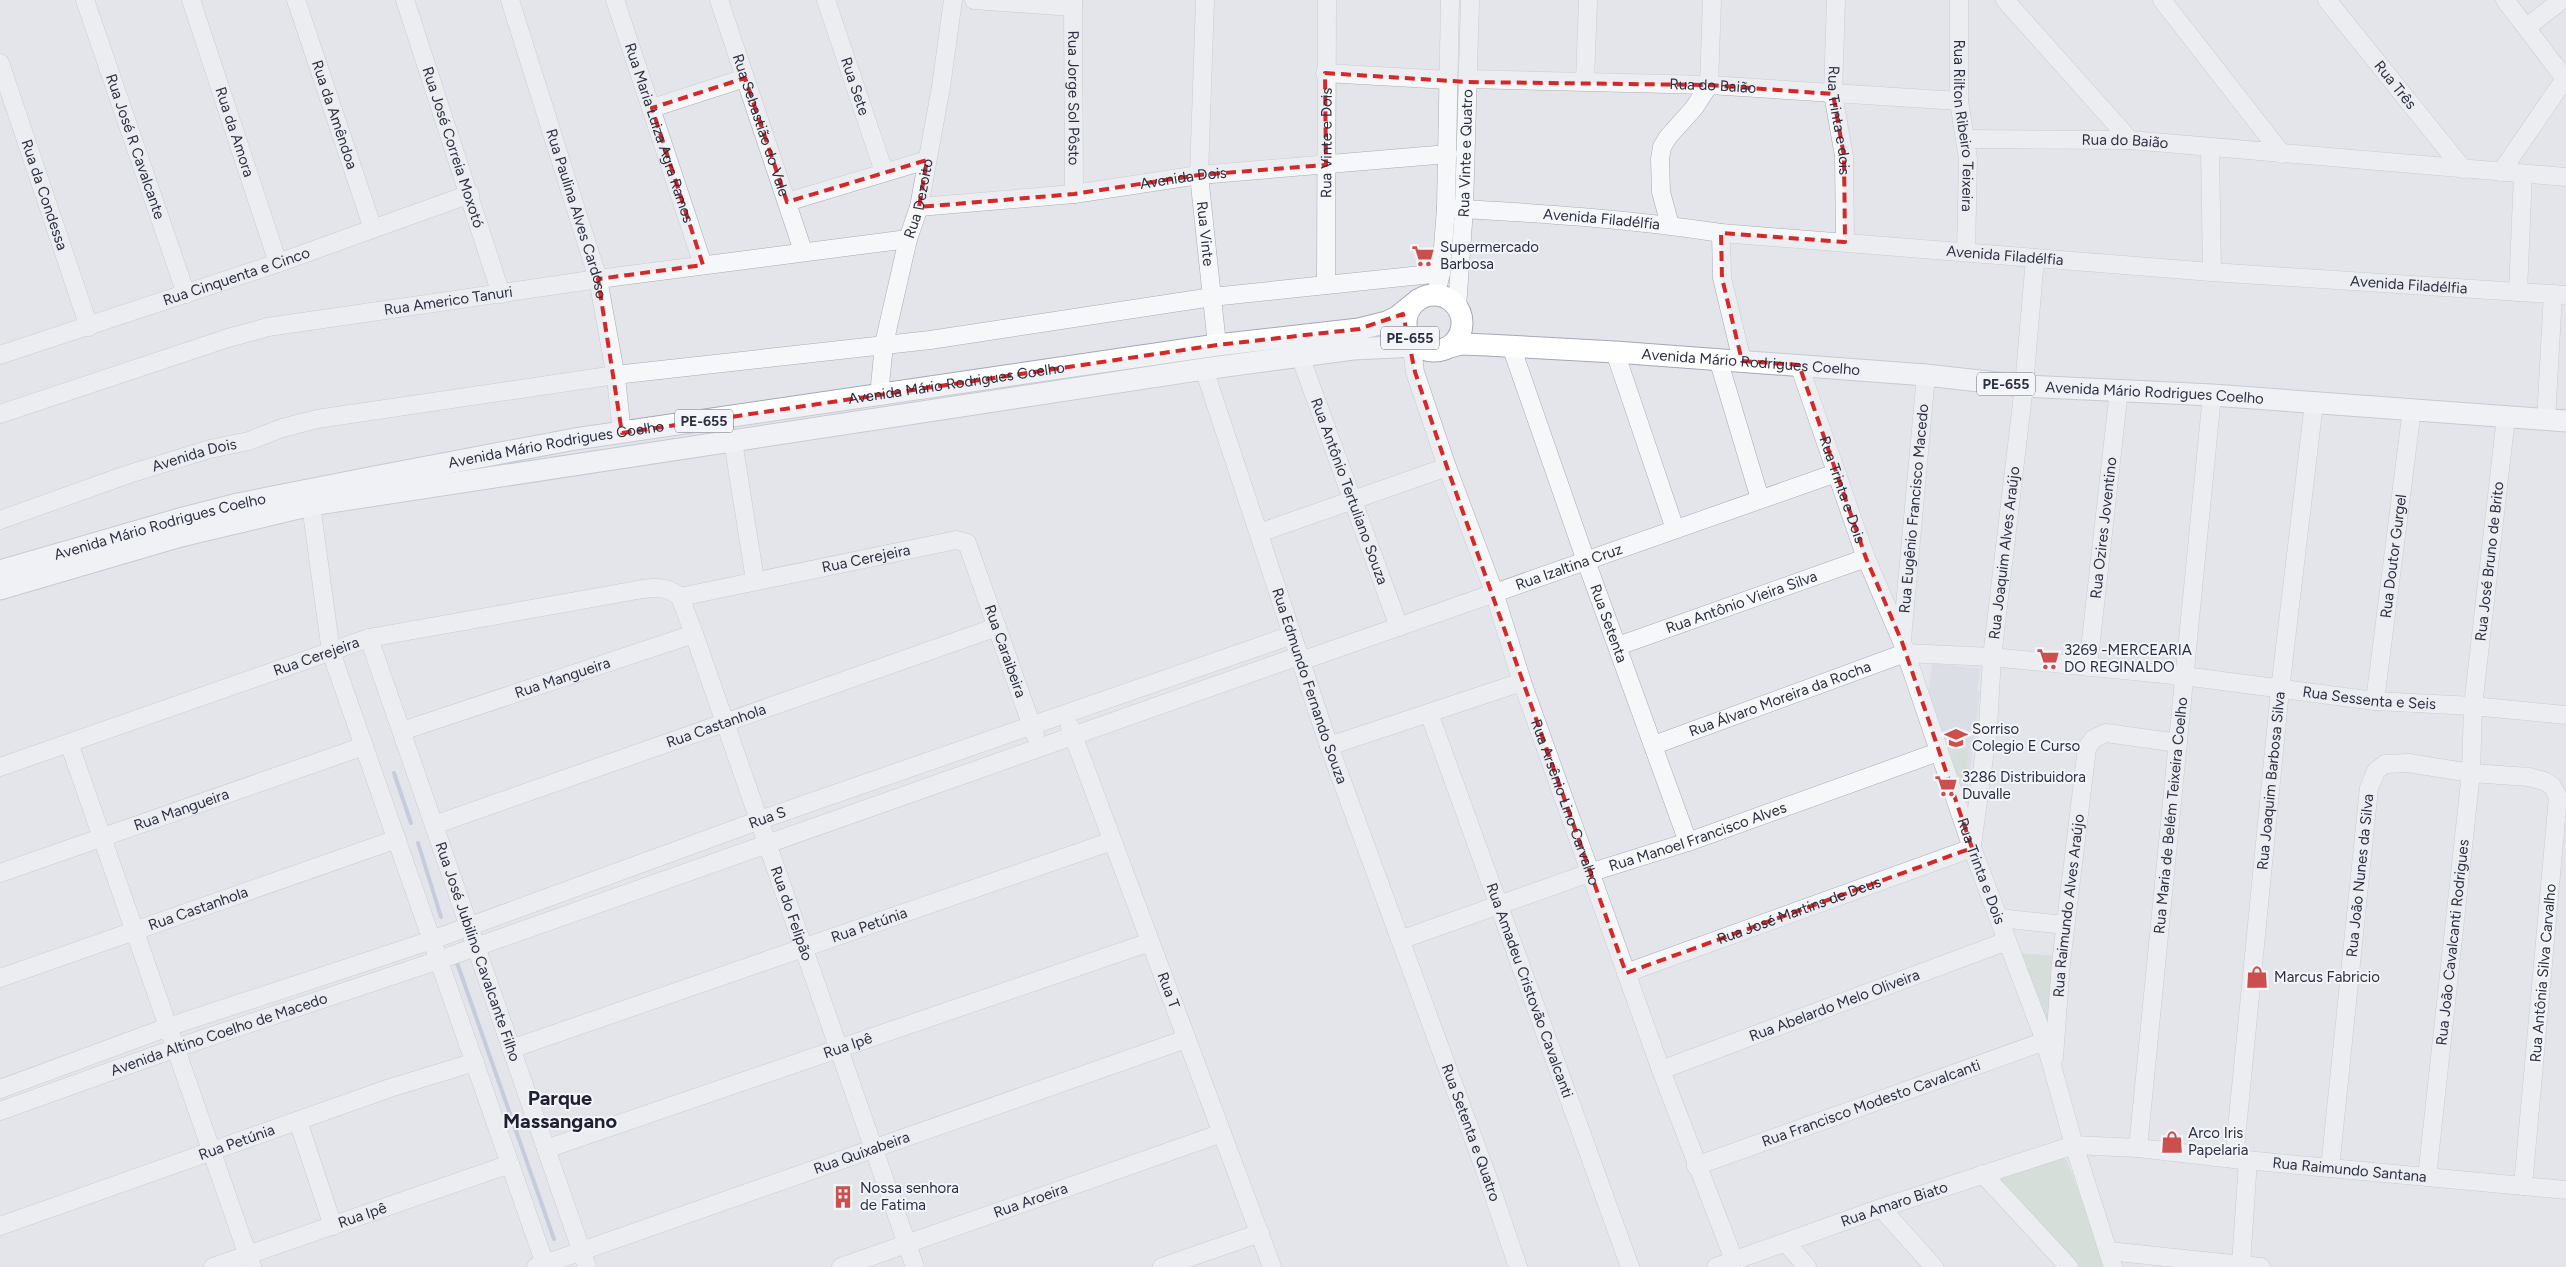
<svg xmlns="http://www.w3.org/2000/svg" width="2566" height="1267" viewBox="0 0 2566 1267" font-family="Figtree,sans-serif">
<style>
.built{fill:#d2d4dd}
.green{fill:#c6d5c5}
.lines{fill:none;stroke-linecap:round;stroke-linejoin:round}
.stream{stroke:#a0adca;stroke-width:4}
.minor-casing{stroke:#a9abb5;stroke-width:19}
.major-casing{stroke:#a3a8b7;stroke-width:23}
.minor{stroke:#f6f7f9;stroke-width:18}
.major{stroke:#fff;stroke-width:21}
.marked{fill:none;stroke:#d62828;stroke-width:4;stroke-dasharray:10 6;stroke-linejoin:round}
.labels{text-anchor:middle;stroke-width:4;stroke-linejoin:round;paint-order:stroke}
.shield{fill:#f3f5f8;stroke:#676b79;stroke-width:1}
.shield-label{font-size:14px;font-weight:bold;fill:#2b3043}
.street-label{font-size:15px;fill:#2b3043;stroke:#f3f5f8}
.poi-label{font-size:15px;fill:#2b3043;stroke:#f3f5f8;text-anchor:start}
.district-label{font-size:20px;font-weight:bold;fill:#1d2134;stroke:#f3f5f8}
</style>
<rect width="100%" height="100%" fill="#e4e5eb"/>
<path class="built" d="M 1932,663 L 1980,669 L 1977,691 L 1980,691 L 1968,786 L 1955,790 L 1922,690 L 1929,690 Z"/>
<path class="green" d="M 1953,738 L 1968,738 L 1967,779 L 1952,778 Z
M 2016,953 L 2059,956 L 2051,1042 Z
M 2061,1157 L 2067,1160 L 2106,1267 L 2076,1267 L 2001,1183 L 2001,1178 Z"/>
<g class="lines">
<path class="stream" d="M 394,773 L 411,823
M 418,843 L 441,917
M 456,960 L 554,1239"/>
<defs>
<g id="minor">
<path id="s1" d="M 85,0 L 186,294"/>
<path id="s2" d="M 191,0 L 278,263"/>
<path id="s3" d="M 296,0 L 373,229"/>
<path id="s4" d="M 405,0 L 501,294"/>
<path id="s5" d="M 510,0 L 598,279 L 616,378 L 622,433"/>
<path id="s6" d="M 615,0 L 703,265"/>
<path id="s7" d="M 719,0 L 803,251"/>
<path id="s8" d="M 826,0 L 884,172"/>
<path d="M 974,0 L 1073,7"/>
<path id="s9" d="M 1073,0 L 1074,194"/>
<path id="s10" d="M 1205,0 L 1199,175 L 1217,345"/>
<path id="s11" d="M 1836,0 L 1833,94 L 1844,156 L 1845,242"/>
<path id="s12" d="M 1959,0 L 1959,101 L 1968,159 L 1966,252"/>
<path d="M 2005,0 L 2130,140"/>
<path d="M 2162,0 L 2282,154"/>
<path id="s13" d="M 2327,0 L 2463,169"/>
<path d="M 2505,0 L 2566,80"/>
<path d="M 2527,27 L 2562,0"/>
<path id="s14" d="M 0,63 L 89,327"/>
<path d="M 1325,73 L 1448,80"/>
<path id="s15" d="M 1467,79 L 1709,85 L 1959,101"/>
<path d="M 1585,81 L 1588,0"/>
<path d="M 652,108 L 745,78"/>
<path id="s16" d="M 1966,139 L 2130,140 L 2566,177"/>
<path d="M 2210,148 L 2212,272"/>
<path d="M 2501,172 L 2566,77"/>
<path d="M 787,202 L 927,160"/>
<path id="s17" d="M 919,207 L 1074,194 L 1199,175 L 1448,154"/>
<path id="s18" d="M 1446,208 C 1538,213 1630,219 1721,233 L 2212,272 L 2566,295"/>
<path d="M 1670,225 L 1661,192 L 1660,159 L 1662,147 L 1668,137 L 1694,108 L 1709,85 L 1712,0"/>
<path d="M 1721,233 L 1722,278 L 1742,361"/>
<path id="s19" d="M 1326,285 L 1327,0"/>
<path d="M 2518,292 L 2523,174"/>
<path d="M 1436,294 L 1441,273 L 1446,208 L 1450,0"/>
<path id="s20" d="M 1457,307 L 1464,209 L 1470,0"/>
<path id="s21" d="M 1411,339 L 1415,372 L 1447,467 L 1494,592 L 1522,682 L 1661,1070 L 1734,1260"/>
<path id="s22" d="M 1511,346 L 1586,561 L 1688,842"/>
<path d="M 1615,352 L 1675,529"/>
<path id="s23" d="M 0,355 L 278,263 L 470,194"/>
<path id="s24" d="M 1300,356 L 1399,627"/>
<path d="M 1718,359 L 1760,499"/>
<path id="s25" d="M 1799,365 L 1866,558 L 1902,642 L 1972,848 L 2045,1041 L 2074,1145 L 2113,1267"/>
<path id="s26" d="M 1204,369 L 1329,746 L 1486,1173 L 1518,1267"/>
<path id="s27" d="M 879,396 L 884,344 L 908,239 L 919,207 L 941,87 L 953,0"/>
<path id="s28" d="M 0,414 L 228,338 L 268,327 L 598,279 L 908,239"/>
<path d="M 2546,420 L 2553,294"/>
<path d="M 733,441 L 755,580"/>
<path d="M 311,505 L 331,652 L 546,1267"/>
<path id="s29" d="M 0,520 L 126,475 L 210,449 L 249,441 L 282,428 L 317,419 L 615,375 L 930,340 L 1212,297 L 1441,273"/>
<path d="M 1259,533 L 1447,467"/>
<path id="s30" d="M 680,597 L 956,540 L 967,543 L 1035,735"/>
<path id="s31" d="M 369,638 L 587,1267"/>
<path id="s32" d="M 1902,639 L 1926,375"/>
<path id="s33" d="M 1618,646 L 1866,558"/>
<path id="s34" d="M 1301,661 L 1836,473"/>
<path id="s35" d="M 2088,667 L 2119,390"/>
<path id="s36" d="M 2375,701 L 2412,409"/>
<path id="s37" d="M 1429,713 L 1630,1267"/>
<path id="s38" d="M 1070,727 L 1272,1267"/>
<path id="s39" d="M 402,731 L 694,634"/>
<path d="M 69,743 L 252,1267"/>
<path id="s40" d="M 1654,745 L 1905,653 L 1992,657 L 2184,676 L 2375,701 L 2473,706 L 2566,715"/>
<path d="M 1329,746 L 1522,682"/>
<path id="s41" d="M 0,767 L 369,638 L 643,589 C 657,587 668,587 680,597 L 694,634 L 915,1267"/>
<path id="s42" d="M 434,825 L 997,627"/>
<path id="s43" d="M 1972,845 L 1988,728 L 1992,657 L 2024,386 L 2035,258"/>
<path id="s44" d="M 0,873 L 364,746"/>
<path d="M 1999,918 L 2065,925"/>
<path id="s45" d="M 1400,940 L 1592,872 L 1688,842 L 1938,752"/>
<path id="s46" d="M 1626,973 L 1972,848"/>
<path id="s47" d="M 0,978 L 397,839"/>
<path id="s48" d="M 511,1049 L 1112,841"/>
<path id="s49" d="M 2054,1057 L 2061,963 L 2087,748 L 2093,739 L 2106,733 L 2178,743"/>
<path id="s50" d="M 1661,1070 L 2007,941"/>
<path id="s51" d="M 0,1089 L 168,1027 L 432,940 L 760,820 L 1292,635"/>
<path id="s52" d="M 0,1111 L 176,1048 L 439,960 L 1299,656"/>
<path d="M 298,1121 L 333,1226"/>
<path id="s53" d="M 2138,1148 L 2212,395"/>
<path id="s54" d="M 546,1149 L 1150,942"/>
<path id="s55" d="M 2234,1159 L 2280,690 L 2314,403"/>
<path id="s56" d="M 1696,1166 L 2045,1041"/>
<path id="s57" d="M 2330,1168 L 2369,788 L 2376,771 L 2385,764 L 2408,763 L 2471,773 L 2529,777 L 2544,781 L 2552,786 L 2558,797 L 2523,1186"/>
<path d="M 1983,1174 L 2069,1267"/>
<path id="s58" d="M 2427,1177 L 2471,773 L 2473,706 L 2506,417"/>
<path d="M 1881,1208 L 1934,1267"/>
<path id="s59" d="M 0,1226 L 390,1088 L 475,1062"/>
<path d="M 1786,1243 L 1807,1267"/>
<path d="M 2108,1251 L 2261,1267"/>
<path d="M 2241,1265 L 2248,1160"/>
<path id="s60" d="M 213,1267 L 510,1164"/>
<path id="s61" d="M 536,1267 L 1186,1039"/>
<path id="s62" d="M 841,1267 L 1222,1133"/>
<path d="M 1162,1267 L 1260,1233"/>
<path id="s63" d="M 1716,1267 L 1881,1208 L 2074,1145 L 2138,1148 L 2234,1159 L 2566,1190"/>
</g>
<g id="major">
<circle cx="1434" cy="323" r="28"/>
<path id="s64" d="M 1446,348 L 1461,344 L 1487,345 L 1615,352 L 1926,375 L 2024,386 L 2212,395 L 2566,421"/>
<path id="s65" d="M 0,571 L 176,520 L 238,504 L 369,478 L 575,439 L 1217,345 L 1359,329 L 1387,322 L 1397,317 L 1412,305"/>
<path d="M 0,589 L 181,536 L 311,505 L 1204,369 L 1353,349 L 1417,346"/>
</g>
</defs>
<use href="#minor" class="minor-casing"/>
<use href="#major" class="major-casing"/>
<use href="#minor" class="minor"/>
<use href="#major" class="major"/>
</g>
<path d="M0 0H2566V1267H0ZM 1325,73 L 1467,82 L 1709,85 L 1833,94 L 1844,156 L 1845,242 L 1721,233 L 1722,278 L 1742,361 L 1799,365 L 1866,558 L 1902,642 L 1972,848 L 1626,973 L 1447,467 L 1415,372 L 1403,314 L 1359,329 L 1217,345 L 622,433 L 598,279 L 703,265 L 652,108 L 745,78 L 787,202 L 927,160 L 919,207 L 1074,194 L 1199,175 L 1326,165 Z" fill="#e4e5eb" fill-opacity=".55" fill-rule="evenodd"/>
<path class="marked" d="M 1325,73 L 1467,82 L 1709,85 L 1833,94 L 1844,156 L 1845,242 L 1721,233 L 1722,278 L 1742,361 L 1799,365 L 1866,558 L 1902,642 L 1972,848 L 1626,973 L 1447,467 L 1415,372 L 1403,314 L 1359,329 L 1217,345 L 622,433 L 598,279 L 703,265 L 652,108 L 745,78 L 787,202 L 927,160 L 919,207 L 1074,194 L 1199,175 L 1326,165 Z"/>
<defs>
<symbol id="supermarket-bare" viewBox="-9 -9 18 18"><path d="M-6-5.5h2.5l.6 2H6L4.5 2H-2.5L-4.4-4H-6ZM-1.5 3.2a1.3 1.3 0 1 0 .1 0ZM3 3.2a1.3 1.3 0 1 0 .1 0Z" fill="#cc4f4d" stroke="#f3f5f8" stroke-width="2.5" paint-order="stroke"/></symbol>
<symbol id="school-bare" viewBox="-9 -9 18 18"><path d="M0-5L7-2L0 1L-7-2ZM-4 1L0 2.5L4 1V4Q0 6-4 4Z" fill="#cc4f4d" stroke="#f3f5f8" stroke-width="2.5" paint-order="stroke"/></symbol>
<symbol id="shop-bare" viewBox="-9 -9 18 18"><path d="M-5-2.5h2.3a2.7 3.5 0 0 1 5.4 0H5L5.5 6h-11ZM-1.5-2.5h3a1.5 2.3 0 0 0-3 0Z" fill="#cc4f4d" stroke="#f3f5f8" stroke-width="2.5" paint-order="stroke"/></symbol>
<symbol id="building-bare" viewBox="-9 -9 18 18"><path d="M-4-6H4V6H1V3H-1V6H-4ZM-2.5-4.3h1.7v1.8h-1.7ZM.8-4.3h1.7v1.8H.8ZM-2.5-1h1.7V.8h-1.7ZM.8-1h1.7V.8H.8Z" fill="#cc4f4d" stroke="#f3f5f8" stroke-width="2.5" paint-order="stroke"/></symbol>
</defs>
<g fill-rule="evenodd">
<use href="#supermarket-bare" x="1407" y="240" width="32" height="32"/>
<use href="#supermarket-bare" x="2032" y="643" width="32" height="32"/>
<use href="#school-bare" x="1940" y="722" width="32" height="32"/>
<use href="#supermarket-bare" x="1930" y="770" width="32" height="32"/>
<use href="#shop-bare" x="2241" y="961" width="32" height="32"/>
<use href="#shop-bare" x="2156" y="1126" width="32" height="32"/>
<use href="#building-bare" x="827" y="1181" width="32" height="32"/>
</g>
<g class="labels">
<g class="shield">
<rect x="1381" y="326.5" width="58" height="23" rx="4"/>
<rect x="1977" y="372.5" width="58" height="23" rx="4"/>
<rect x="675" y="409.5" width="58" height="23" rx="4"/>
</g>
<g class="shield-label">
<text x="1410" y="343">PE-655</text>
<text x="2006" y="389">PE-655</text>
<text x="704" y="426">PE-655</text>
</g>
<g class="street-label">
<text dy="5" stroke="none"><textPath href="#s13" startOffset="109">Rua Três</textPath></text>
<text dy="5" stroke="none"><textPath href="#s8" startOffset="91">Rua Sete</textPath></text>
<text dy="5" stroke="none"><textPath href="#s15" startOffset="246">Rua do Baião</textPath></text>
<text dy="5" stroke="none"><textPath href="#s9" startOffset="98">Rua Jorge Sol Pôsto</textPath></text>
<text dy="5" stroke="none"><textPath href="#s3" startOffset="121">Rua da Amêndoa</textPath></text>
<text dy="5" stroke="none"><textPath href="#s11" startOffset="121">Rua Trinta e dois</textPath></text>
<text dy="5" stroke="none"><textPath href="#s7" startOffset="132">Rua Sebastião do Vale</textPath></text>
<text dy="5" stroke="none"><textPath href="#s12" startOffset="126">Rua Rilton Ribeiro Teixeira</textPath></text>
<text dy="5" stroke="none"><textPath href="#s2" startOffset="139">Rua da Amora</textPath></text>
<text dy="5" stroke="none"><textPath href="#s6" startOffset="140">Rua Maria Luiza Agra Ramos</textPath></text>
<text dy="5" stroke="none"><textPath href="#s16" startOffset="159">Rua do Baião</textPath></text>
<text dy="5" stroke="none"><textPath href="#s19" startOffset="142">Rua Vinte e Dois</textPath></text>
<text dy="5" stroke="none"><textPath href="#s1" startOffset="155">Rua José R Cavalcante</textPath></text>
<text dy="5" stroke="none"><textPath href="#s4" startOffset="155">Rua José Correia Moxotó</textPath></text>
<text dy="5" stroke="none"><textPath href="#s20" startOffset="154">Rua Vinte e Quatro</textPath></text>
<text dy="5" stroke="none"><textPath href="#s17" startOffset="266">Avenida Dois</textPath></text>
<text dy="5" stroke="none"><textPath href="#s14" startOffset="139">Rua da Condessa</textPath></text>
<text dy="5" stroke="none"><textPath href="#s27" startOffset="202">Rua Dezoito</textPath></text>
<text dy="5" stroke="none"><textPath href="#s5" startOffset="224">Rua Paulina Alves Cardoso</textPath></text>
<text dy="5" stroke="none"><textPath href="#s18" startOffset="156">Avenida Filadélfia</textPath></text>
<text dy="5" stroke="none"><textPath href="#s10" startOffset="234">Rua Vinte</textPath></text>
<text dy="5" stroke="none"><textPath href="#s18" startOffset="561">Avenida Filadélfia</textPath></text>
<text dy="5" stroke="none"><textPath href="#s23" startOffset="249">Rua Cinquenta e Cinco</textPath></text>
<text dy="5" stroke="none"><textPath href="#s18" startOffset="966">Avenida Filadélfia</textPath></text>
<text dy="5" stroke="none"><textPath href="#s28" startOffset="464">Rua Americo Tanuri</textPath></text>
<text dy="5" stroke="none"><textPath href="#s64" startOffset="306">Avenida Mário Rodrigues Coelho</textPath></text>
<text dy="5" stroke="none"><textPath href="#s65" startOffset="976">Avenida Mário Rodrigues Coelho</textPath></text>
<text dy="5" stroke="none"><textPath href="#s64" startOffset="711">Avenida Mário Rodrigues Coelho</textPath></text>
<text dy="5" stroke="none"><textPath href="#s65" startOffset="571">Avenida Mário Rodrigues Coelho</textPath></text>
<text dy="5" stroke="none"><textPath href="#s29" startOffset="205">Avenida Dois</textPath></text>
<text dy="5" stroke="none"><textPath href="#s24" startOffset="144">Rua Antônio Tertuliano Souza</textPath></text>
<text dy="5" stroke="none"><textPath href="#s25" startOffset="132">Rua Trinta e Dois</textPath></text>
<text dy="5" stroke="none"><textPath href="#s32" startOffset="131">Rua Eugênio Francisco Macedo</textPath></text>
<text dy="5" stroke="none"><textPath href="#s65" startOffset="166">Avenida Mário Rodrigues Coelho</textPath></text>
<text dy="5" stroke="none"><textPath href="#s35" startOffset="140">Rua Ozires Joventino</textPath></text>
<text dy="5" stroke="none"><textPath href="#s43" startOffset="294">Rua Joaquim Alves Araújo</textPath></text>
<text dy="5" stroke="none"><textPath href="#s36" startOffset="146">Rua Doutor Gurgel</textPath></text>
<text dy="5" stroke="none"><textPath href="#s30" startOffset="190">Rua Cerejeira</textPath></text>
<text dy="5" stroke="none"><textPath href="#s58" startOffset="619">Rua José Bruno de Brito</textPath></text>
<text dy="5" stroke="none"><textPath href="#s34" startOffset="284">Rua Izaltina Cruz</textPath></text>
<text dy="5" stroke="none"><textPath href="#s33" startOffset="131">Rua Antônio Vieira Silva</textPath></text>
<text dy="5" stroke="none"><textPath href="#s22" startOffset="294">Rua Setenta</textPath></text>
<text dy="5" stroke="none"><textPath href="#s30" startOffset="408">Rua Caraibeira</textPath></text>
<text dy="5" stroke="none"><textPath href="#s41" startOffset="335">Rua Cerejeira</textPath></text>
<text dy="5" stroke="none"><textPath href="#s39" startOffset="169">Rua Mangueira</textPath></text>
<text dy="5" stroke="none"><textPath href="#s26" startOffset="334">Rua Edmundo Fernando Souza</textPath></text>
<text dy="5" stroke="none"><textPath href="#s40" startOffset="734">Rua Sessenta e Seis</textPath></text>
<text dy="5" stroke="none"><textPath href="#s40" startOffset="134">Rua Álvaro Moreira da Rocha</textPath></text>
<text dy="5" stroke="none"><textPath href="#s42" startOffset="299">Rua Castanhola</textPath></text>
<text dy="5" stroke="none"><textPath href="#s55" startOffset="380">Rua Joaquim Barbosa Silva</textPath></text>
<text dy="5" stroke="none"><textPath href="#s21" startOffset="489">Rua Arsênio Lino Carvalho</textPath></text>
<text dy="5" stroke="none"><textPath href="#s44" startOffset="192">Rua Mangueira</textPath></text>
<text dy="5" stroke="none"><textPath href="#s53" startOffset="334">Rua Maria de Belém Teixeira Coelho</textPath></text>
<text dy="5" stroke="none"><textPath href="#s51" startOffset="814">Rua S</textPath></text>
<text dy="5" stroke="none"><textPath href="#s45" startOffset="315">Rua Manoel Francisco Alves</textPath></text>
<text dy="5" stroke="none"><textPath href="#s25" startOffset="538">Rua Trinta e Dois</textPath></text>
<text dy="5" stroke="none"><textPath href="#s57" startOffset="294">Rua João Nunes da Silva</textPath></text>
<text dy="5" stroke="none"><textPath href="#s49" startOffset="152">Rua Raimundo Alves Araújo</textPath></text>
<text dy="5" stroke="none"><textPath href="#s47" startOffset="210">Rua Castanhola</textPath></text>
<text dy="5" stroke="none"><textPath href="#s46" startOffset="184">Rua José Martins de Deus</textPath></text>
<text dy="5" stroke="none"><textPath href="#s41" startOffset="1044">Rua do Felipão</textPath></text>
<text dy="5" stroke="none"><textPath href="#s48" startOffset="379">Rua Petúnia</textPath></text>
<text dy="5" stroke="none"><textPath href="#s58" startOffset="236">Rua João Cavalcanti Rodrigues</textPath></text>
<text dy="5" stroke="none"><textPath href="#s31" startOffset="332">Rua José Jubilino Cavalcante Filho</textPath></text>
<text transform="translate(2543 973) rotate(-85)" y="5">Rua Antônia Silva Carvalho</text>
<text dy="5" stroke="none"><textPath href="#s38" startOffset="281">Rua T</textPath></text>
<text dy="5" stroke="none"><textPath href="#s37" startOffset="295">Rua Amadeu Cristovão Cavalcanti</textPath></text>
<text dy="5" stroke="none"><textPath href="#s50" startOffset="185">Rua Abelardo Melo Oliveira</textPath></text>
<text dy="5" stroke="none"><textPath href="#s52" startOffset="232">Avenida Altino Coelho de Macedo</textPath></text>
<text dy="5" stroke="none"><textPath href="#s54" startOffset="319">Rua Ipê</textPath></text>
<text dy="5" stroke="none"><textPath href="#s56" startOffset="186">Rua Francisco Modesto Cavalcanti</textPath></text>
<text dy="5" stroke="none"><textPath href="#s26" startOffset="809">Rua Setenta e Quatro</textPath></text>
<text dy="5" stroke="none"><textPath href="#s59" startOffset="251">Rua Petúnia</textPath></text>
<text dy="5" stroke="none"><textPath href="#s61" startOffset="345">Rua Quixabeira</textPath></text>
<text dy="5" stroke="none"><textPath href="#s63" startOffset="655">Rua Raimundo Santana</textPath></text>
<text dy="5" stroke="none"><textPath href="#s62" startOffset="201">Rua Aroeira</textPath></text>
<text dy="5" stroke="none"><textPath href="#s63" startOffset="189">Rua Amaro Biato</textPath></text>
<text dy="5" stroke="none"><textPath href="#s60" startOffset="158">Rua Ipê</textPath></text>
</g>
<g class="poi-label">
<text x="1440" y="252">Supermercado<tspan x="1440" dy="17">Barbosa</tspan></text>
<text x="2064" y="655">3269 -MERCEARIA<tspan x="2064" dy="17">DO REGINALDO</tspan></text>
<text x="1972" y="734">Sorriso<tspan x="1972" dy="17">Colegio E Curso</tspan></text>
<text x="1962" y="782">3286 Distribuidora<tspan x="1962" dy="17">Duvalle</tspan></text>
<text x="2274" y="982">Marcus Fabricio</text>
<text x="2188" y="1138">Arco Iris<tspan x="2188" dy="17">Papelaria</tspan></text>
<text x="860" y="1193">Nossa senhora<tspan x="860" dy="17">de Fatima</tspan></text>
</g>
<g class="district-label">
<text x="560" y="1105">Parque<tspan x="560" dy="23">Massangano</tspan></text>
</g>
</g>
</svg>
